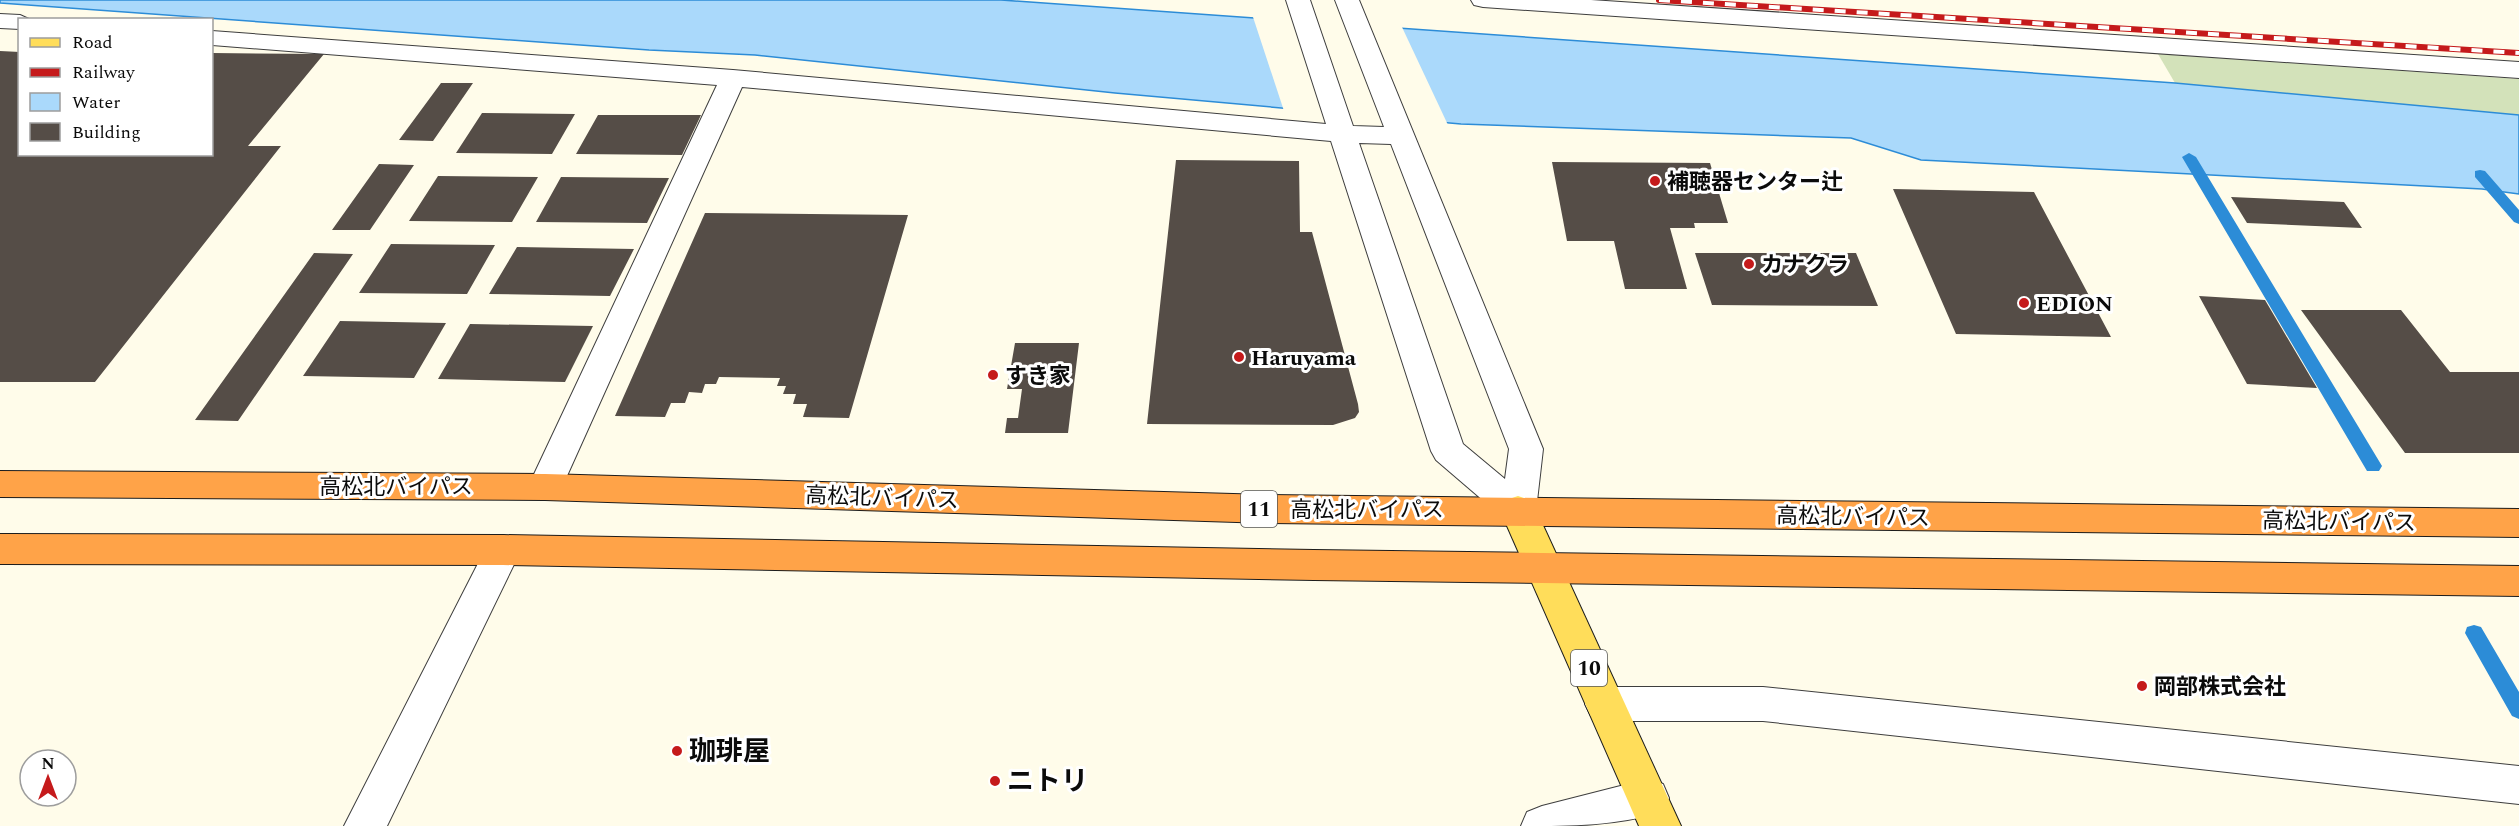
<svg xmlns="http://www.w3.org/2000/svg" width="2519" height="826" viewBox="0 0 2519 826" font-family="Spectral,'Noto Sans JP',serif">
<style>
.cemetery{fill:#d3e2ba}
.water{fill:#aad9fb;stroke:#2c8cd7;stroke-width:1.5}
.pier{fill:#fffcea}
.lines{fill:none;stroke-linecap:round;stroke-linejoin:round}
.stream{fill:#2c8cd7;fill-rule:evenodd}
.building{fill:#554d47}
.minor-casing{stroke:#3e3e3e;stroke-width:2}
.major-casing{stroke:#1c1c1c;stroke-width:2}
.highway-casing{stroke:#1c1c1c;stroke-width:2}
.minor{fill:#fff;fill-rule:evenodd}
.major{fill:#ffdd5a;fill-rule:evenodd}
.highway{fill:#ffa348;fill-rule:evenodd}
.rail-casing{stroke:#c51a1b;stroke-width:6}
.rail{stroke:#fff;stroke-width:4;stroke-dasharray:11;stroke-linecap:butt}
.poi-dot{fill:#c51a1b;stroke:#fff;stroke-width:2}
.labels{text-anchor:middle;stroke-width:6;stroke-linejoin:round;paint-order:stroke}
.shield{fill:#fff;stroke:#545454;stroke-width:1.5}
.shield-label{font-size:21px;font-weight:bold;fill:#0b0b0b}
.poi-label{font-size:22px;font-weight:bold;fill:#0b0b0b;stroke:#fff;text-anchor:start}
.street-label{font-size:22px;fill:#0b0b0b;stroke:#fff}
.near-poi-label{font-size:27px;font-weight:bold;fill:#0b0b0b;stroke:#fff;text-anchor:start}
</style>
<rect width="100%" height="100%" fill="#fffcea"/>
<path class="cemetery" d="M 2158,54 L 2519,79 L 2519,115 L 2175,83 Z"/>
<path class="water" d="M 0,0 L 1001,0 L 2175,83 L 2519,115 L 2519,194 L 2482,189 L 1921,160 L 1851,138 L 1461,124 L 1115,93 L 755,55 L 649,50 L 0,3 Z"/>
<path class="pier" d="M 1252,14 L 1401,25 L 1448,125 L 1284,111 Z"/>
<g class="lines">
<path class="stream" d="M 2189,153 L 2196,157 L 2379,461 L 2382,466 L 2379,471 L 2367,471 L 2182,157 Z
M 2480,170 L 2485,171 L 2519,210 L 2519,224 L 2514,222 L 2475,177 L 2475,171 Z
M 2474,625 L 2481,627 L 2519,692 L 2519,719 L 2512,716 L 2465,633 L 2467,627 Z"/>
</g>
<path class="building" d="M 0,51 L 20,52 L 20,154 L 212,154 L 212,53 L 324,54 L 248,146 L 281,146 L 95,382 L 0,382 Z
M 441,83 L 473,83 L 433,141 L 399,140 Z
M 482,113 L 575,114 L 552,154 L 456,153 Z
M 598,115 L 701,115 L 682,155 L 576,154 Z
M 1176,160 L 1299,161 L 1300,232 L 1312,232 L 1358,404 L 1359,412 L 1355,418 L 1333,425 L 1147,424 Z
M 1552,162 L 1710,163 L 1728,223 L 1694,223 L 1695,228 L 1670,228 L 1687,289 L 1625,289 L 1614,241 L 1567,241 Z
M 379,164 L 414,165 L 370,230 L 332,230 Z
M 438,176 L 538,177 L 512,222 L 409,221 Z
M 561,177 L 669,178 L 647,223 L 536,222 Z
M 1893,189 L 2034,192 L 2111,337 L 1956,334 Z
M 2231,197 L 2344,202 L 2362,228 L 2247,223 Z
M 705,213 L 908,215 L 849,418 L 803,417 L 807,404 L 793,404 L 796,394 L 783,394 L 786,386 L 777,386 L 780,378 L 719,377 L 716,384 L 705,384 L 702,393 L 689,392 L 685,403 L 671,403 L 665,417 L 615,416 Z
M 391,244 L 495,245 L 467,294 L 359,293 Z
M 517,247 L 634,249 L 610,296 L 489,294 Z
M 314,253 L 353,254 L 238,421 L 195,420 Z
M 1695,253 L 1856,253 L 1878,306 L 1712,305 Z
M 2199,296 L 2265,300 L 2317,388 L 2247,384 Z
M 2301,310 L 2401,310 L 2450,372 L 2519,372 L 2519,453 L 2405,453 Z
M 340,321 L 446,323 L 414,378 L 303,376 Z
M 470,324 L 593,326 L 565,382 L 438,379 Z
M 1015,343 L 1079,343 L 1068,433 L 1005,433 L 1007,418 L 1018,418 L 1022,389 L 1007,389 Z"/>
<g class="lines">
<defs>
<path id="minor" d="M 1286,0 L 1310,0 L 1353,126 L 1384,127 L 1335,0 L 1359,0 L 1543,449 L 1536,510 L 1530,520 L 1518,524 L 1506,520 L 1436,460 L 1431,451 L 1331,141 L 742,87 L 562,487 L 557,497 L 545,500 L 533,497 L 528,487 L 717,85 L 212,45 L 212,31 L 733,70 L 1326,124 ZM 1359,143 L 1391,144 L 1509,449 L 1505,479 L 1463,444 Z
M 1471,0 L 1591,0 L 2519,62 L 2519,78 L 1483,7 L 1474,5 Z
M 0,14 L 20,15 L 31,20 L 20,20 L 20,29 L 0,28 Z
M 503,535 L 516,540 L 521,550 L 387,826 L 344,826 L 490,540 Z
M 1605,687 L 1763,687 L 2519,766 L 2519,804 L 1763,721 L 1605,721 L 1591,716 L 1585,704 L 1591,692 Z
M 1648,779 L 1663,784 L 1669,798 L 1663,812 C 1613,826 1573,826 1521,826 L 1527,812 L 1542,806 Z"/>
<path id="major" d="M 1518,496 L 1530,500 L 1536,510 L 1681,826 L 1639,826 L 1500,510 L 1506,500 Z"/>
<path id="highway" d="M 0,471 L 545,474 L 1268,495 L 2519,509 L 2519,537 L 1268,523 L 545,500 L 0,497 Z
M 0,534 L 503,535 L 1314,550 L 2519,566 L 2519,596 L 1314,580 L 503,565 L 0,564 Z"/>
</defs>
<use href="#minor" class="minor-casing"/>
<use href="#major" class="major-casing"/>
<use href="#highway" class="highway-casing"/>
<use href="#minor" class="minor"/>
<use href="#major" class="major"/>
<use href="#highway" class="highway"/>
<defs>
<path id="rail" d="M 1659,0 L 2519,53"/>
</defs>
<use href="#rail" class="rail-casing"/>
<use href="#rail" class="rail"/>
</g>
<g class="poi-dot">
<circle cx="1655" cy="181" r="6"/>
<circle cx="1749" cy="264" r="6"/>
<circle cx="2024" cy="303" r="6"/>
<circle cx="1239" cy="357" r="6"/>
<circle cx="993" cy="375" r="6"/>
<circle cx="2142" cy="686" r="6"/>
<circle cx="677" cy="751" r="6"/>
<circle cx="995" cy="781" r="6"/>
</g>
<g class="labels">
<g class="shield">
<rect x="1241" y="491" width="36" height="36" rx="4.5"/>
<rect x="1571" y="650" width="36" height="36" rx="4.5"/>
</g>
<g class="shield-label">
<text x="1259" y="516">11</text>
<text x="1589" y="675">10</text>
</g>
<g class="poi-label">
<text x="1667" y="189">補聴器センター辻</text>
<text x="1761" y="272">カナクラ</text>
<text x="2036" y="311">EDION</text>
<text x="1251" y="365">Haruyama</text>
<text x="1005" y="383">すき家</text>
<text x="2154" y="694">岡部株式会社</text>
</g>
<g class="street-label">
<text x="396" y="494">高松北バイパス</text>
<text transform="translate(882 497) rotate(2)" y="8">高松北バイパス</text>
<text x="1367" y="517">高松北バイパス</text>
<text transform="translate(1853 516) rotate(1)" y="8">高松北バイパス</text>
<text transform="translate(2339 521) rotate(1)" y="8">高松北バイパス</text>
</g>
<g class="near-poi-label">
<text x="689" y="760">珈琲屋</text>
<text x="1007" y="790">ニトリ</text>
</g>
</g>
<rect x="18" y="18" width="195" height="138" fill="#ffffff" stroke="#9d9d9d" stroke-width="1.5"/>
<rect x="30" y="38" width="30" height="9" fill="#ffdd5a" stroke="#9d9d9d" stroke-width="1.5"/>
<text x="72" y="48" font-size="18" fill="#0b0b0b">Road</text>
<rect x="30" y="68" width="30" height="9" fill="#c51a1b" stroke="#9d9d9d" stroke-width="1.5"/>
<text x="72" y="78" font-size="18" fill="#0b0b0b">Railway</text>
<rect x="30" y="93" width="30" height="18" fill="#aad9fb" stroke="#9d9d9d" stroke-width="1.5"/>
<text x="72" y="108" font-size="18" fill="#0b0b0b">Water</text>
<rect x="30" y="123" width="30" height="18" fill="#554d47" stroke="#9d9d9d" stroke-width="1.5"/>
<text x="72" y="138" font-size="18" fill="#0b0b0b">Building</text>
<g transform="translate(48 778)"><circle r="28" fill="#ffffff" stroke="#9d9d9d" stroke-width="1.5"/>
<path d="M0-4.5L10 22L0 15L-10 22Z" fill="#c51a1b"/>
<text y="-9" font-size="16" font-weight="bold" text-anchor="middle" fill="#0b0b0b">N</text>
</g>
</svg>
